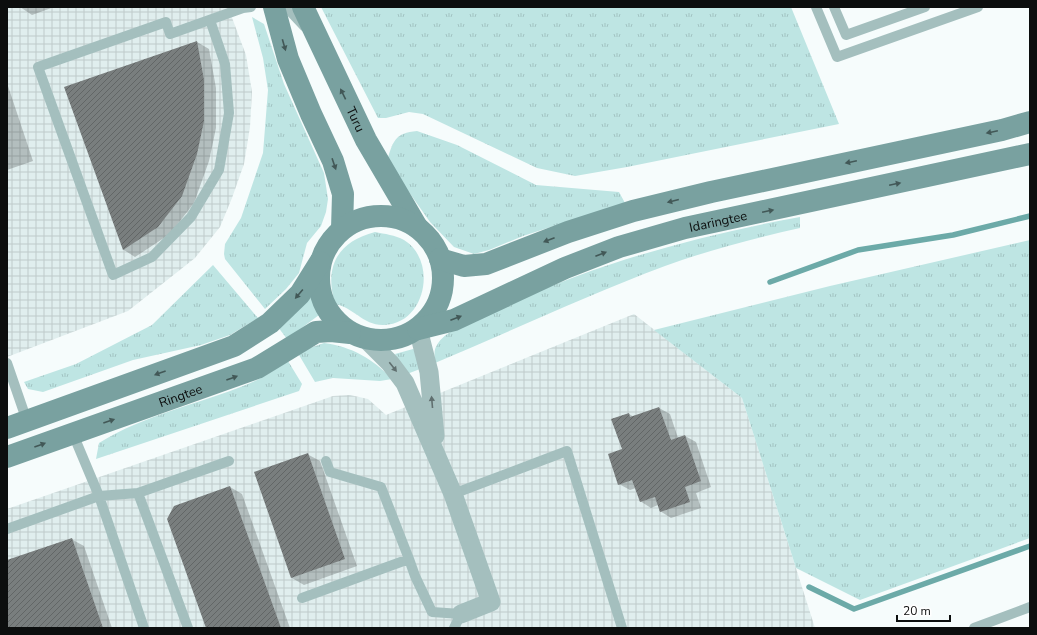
<svg xmlns="http://www.w3.org/2000/svg" width="1037" height="635" viewBox="0 0 1037 635" font-family="'Nunito Sans',sans-serif">
<style>
.industrial{fill:url(#industrial-grid)}
.grass{fill:url(#grass-tufts)}
.shadow{fill:#0003}
.lines{fill:none;stroke-linecap:round;stroke-linejoin:round}
.stream{stroke:#6caaa8;stroke-width:5.5}
.building{fill:url(#building-hatch)}
.service{stroke:#a4bfbe;stroke-width:10}
.minor{stroke:#a4bfbe;stroke-width:19}
.secondary{stroke:#79a1a0;stroke-width:22}
.oneway{fill:#425857}
.oneway2{fill:#606f6f}
.labels{text-anchor:middle;stroke-width:3.5;stroke-linejoin:round;paint-order:stroke}
.street-label{font-size:13px;fill:#0c0e0e;stroke:#fff}
</style>
<defs>
<pattern id="industrial-grid" width="8" height="8" patternUnits="userSpaceOnUse"><rect width="8" height="8" fill="#e0eeee"/><path d="M0 4h8M4 0v8" fill="none" stroke="#bfcbcb"/></pattern>
<pattern id="grass-tufts" width="24" height="20" patternUnits="userSpaceOnUse"><rect width="24" height="20" fill="#bee5e3"/><path d="M3 7l-1-3M5 7V3M7 7l1-3M15 17l-1-3M17 17v-4M19 17l1-3" fill="none" stroke="#a2c3c2"/></pattern>
<pattern id="building-hatch" width="6" height="6" patternUnits="userSpaceOnUse"><rect width="6" height="6" fill="#797e7e"/><path d="M-1 1l2-2M0 6l6-6M5 7l2-2" fill="none" stroke="#626666"/></pattern>
</defs>
<rect width="100%" height="100%" fill="#f6fcfc"/>
<path class="industrial" d="M 7,7 L 228,7 L 246,55 L 252,92 L 250,127 L 244,164 L 232,198 L 220,227 L 195,258 L 128,311 L 7,357 Z
M 634,314 L 742,398 L 815,628 L 7,628 L 7,509 L 333,396 L 350,395 L 368,399 L 386,415 Z"/>
<path class="grass" d="M 321,7 L 791,7 L 839,124 L 627,167 L 575,176 L 537,168 L 423,114 L 409,112 L 386,118 L 378,118 Z
M 252,17 L 264,24 L 284,84 L 324,173 L 328,199 L 326,212 L 321,226 L 307,243 L 299,273 L 286,289 L 265,309 L 225,259 L 224,254 L 225,244 L 241,218 L 263,153 L 268,90 L 263,58 Z
M 417,131 L 457,145 L 536,185 L 619,192 L 625,203 L 523,236 L 489,250 L 474,254 L 454,247 L 430,222 L 387,161 C 393,141 395,133 417,131 Z
M 800,217 L 800,228 C 755,238 709,250 665,266 C 587,295 512,331 435,363 C 435,356 433,351 437,345 C 445,331 465,325 480,318 C 579,268 690,237 800,217 Z
M 375,232 C 385,234 395,235 404,240 C 438,261 426,324 384,325 C 364,326 353,307 335,304 C 324,267 337,242 375,232 Z
M 1030,240 L 1030,538 L 860,600 L 796,568 L 742,398 L 654,330 L 830,286 Z
M 213,265 L 258,318 L 230,335 L 201,345 L 133,360 L 43,392 L 28,389 L 24,382 L 76,364 L 152,325 Z
M 312,296 L 319,315 L 287,339 L 278,327 Z
M 324,343 C 352,347 372,358 392,379 L 380,381 L 333,378 L 315,382 L 299,355 L 310,348 Z
M 413,349 L 415,350 L 420,369 L 407,374 L 395,354 Z
M 288,361 L 302,384 L 299,391 L 96,459 L 99,443 C 144,415 199,404 248,384 C 262,379 275,369 288,361 Z"/>
<path class="shadow" d="M 20,7 L 54,7 L 32,15 Z
M 197,42 L 209,49 L 216,88 L 216,128 L 209,161 L 194,203 L 170,234 L 135,257 L 124,250 L 66,88 Z
M 7,83 L 33,161 L 7,170 Z
M 659,408 L 670,414 L 678,438 L 685,436 L 696,442 L 711,487 L 696,493 L 701,508 L 671,518 L 660,511 L 658,505 L 651,508 L 640,501 L 636,488 L 630,490 L 619,484 L 629,414 L 634,417 Z
M 307,454 L 320,461 L 357,566 L 304,585 L 292,578 L 255,473 Z
M 230,487 L 242,494 L 290,628 L 208,628 Z
M 71,539 L 84,546 L 112,628 L 7,628 L 7,561 Z"/>
<g class="lines">
<path class="stream" d="M 770,282 L 858,250 L 953,235 L 1030,216
M 809,587 L 854,609 L 1030,546"/>
</g>
<path class="building" d="M 197,41 L 204,80 L 204,121 L 197,154 L 182,196 L 158,227 L 123,250 L 64,87 Z
M 659,407 L 671,440 L 685,435 L 701,481 L 685,487 L 690,502 L 660,512 L 655,497 L 640,502 L 632,480 L 618,485 L 608,454 L 622,449 L 611,419 L 629,413 L 630,417 Z
M 308,453 L 345,559 L 291,578 L 254,472 Z
M 230,486 L 281,628 L 206,628 L 167,519 L 174,506 Z
M 72,538 L 103,628 L 7,628 L 7,560 Z"/>
<g class="lines">
<path class="service" d="M 280,7 L 289,10 L 304,26
M 816,7 L 837,57 L 978,7
M 834,7 L 846,35 L 925,7
M 210,20 L 225,64 L 229,113 L 219,170 L 191,217 L 152,257 L 113,275 L 38,67 L 166,22 L 170,34 L 243,8 L 251,7
M 7,363 L 27,421
M 73,434 L 99,496 L 144,628
M 326,461 L 330,472 L 381,487 L 409,559
M 138,493 L 188,628
M 453,494 L 567,451 L 622,628
M 7,529 L 99,496 L 138,493 L 229,461
M 302,598 L 409,559 L 415,576 L 432,612 L 461,614 L 454,628
M 974,628 L 1030,607"/>
<path class="minor" d="M 418,329 L 429,372 L 435,436
M 366,339 L 390,363 L 405,383 L 453,494 L 491,602 L 461,614"/>
<g class="secondary">
<path d="M 274,7 L 288,59 L 311,114 L 333,161 L 343,194 L 342,229"/>
<path id="s1" d="M 303,7 L 366,140 L 417,227"/>
<circle cx="381" cy="278" r="62"/>
<path d="M 440,259 L 464,266 L 486,264 L 568,232 L 633,211 L 711,192 L 1002,130 L 1030,122"/>
<path id="s2" d="M 418,329 L 454,320 L 565,268 L 619,247 L 685,228 L 1030,154"/>
<path d="M 7,428 L 234,346 L 270,323 L 300,294 L 320,262"/>
<path id="s3" d="M 7,457 L 257,368 L 316,332 L 331,331 L 350,333"/>
</g>
</g>
<defs><path id="oneway-solid" d="M-6-.8H1V-3.2L6.5 0L1 3.2V.8H-6Z"/></defs>
<g class="oneway">
<use href="#oneway-solid" transform="translate(284 45) rotate(74)"/>
<use href="#oneway-solid" transform="translate(343 94) rotate(-116)"/>
<use href="#oneway-solid" transform="translate(992 132) rotate(168)"/>
<use href="#oneway-solid" transform="translate(851 162) rotate(168)"/>
<use href="#oneway-solid" transform="translate(334 164) rotate(71)"/>
<use href="#oneway-solid" transform="translate(895 184) rotate(-12)"/>
<use href="#oneway-solid" transform="translate(673 201) rotate(166)"/>
<use href="#oneway-solid" transform="translate(768 211) rotate(-12)"/>
<use href="#oneway-solid" transform="translate(549 240) rotate(159)"/>
<use href="#oneway-solid" transform="translate(601 254) rotate(-21)"/>
<use href="#oneway-solid" transform="translate(299 294) rotate(130)"/>
<use href="#oneway-solid" transform="translate(456 318) rotate(-21)"/>
<use href="#oneway-solid" transform="translate(160 373) rotate(160)"/>
<use href="#oneway-solid" transform="translate(232 378) rotate(-20)"/>
<use href="#oneway-solid" transform="translate(109 421) rotate(-19)"/>
<use href="#oneway-solid" transform="translate(40 445) rotate(-20)"/>
</g>
<g class="oneway2">
<use href="#oneway-solid" transform="translate(393 367) rotate(52)"/>
<use href="#oneway-solid" transform="translate(432 402) rotate(-95)"/>
</g>
<g class="labels">
<g class="street-label">
<text dy="5" stroke="none"><textPath href="#s1" startOffset="124">Turu</textPath></text>
<text dy="5" stroke="none"><textPath href="#s2" startOffset="320">Idaringtee</textPath></text>
<text dy="5" stroke="none"><textPath href="#s3" startOffset="184">Ringtee</textPath></text>
</g>
</g>
<rect width="1037" height="635" fill="none" stroke="#0c0e0e" stroke-width="16"/>
<path d="M897 615v6h53v-6" fill="none" stroke="#0c0e0e" stroke-width="2"/>
<text x="903" y="615" font-size="12" fill="#0c0e0e" stroke="#ffffff" stroke-width="3" paint-order="stroke">20 m</text>
</svg>
